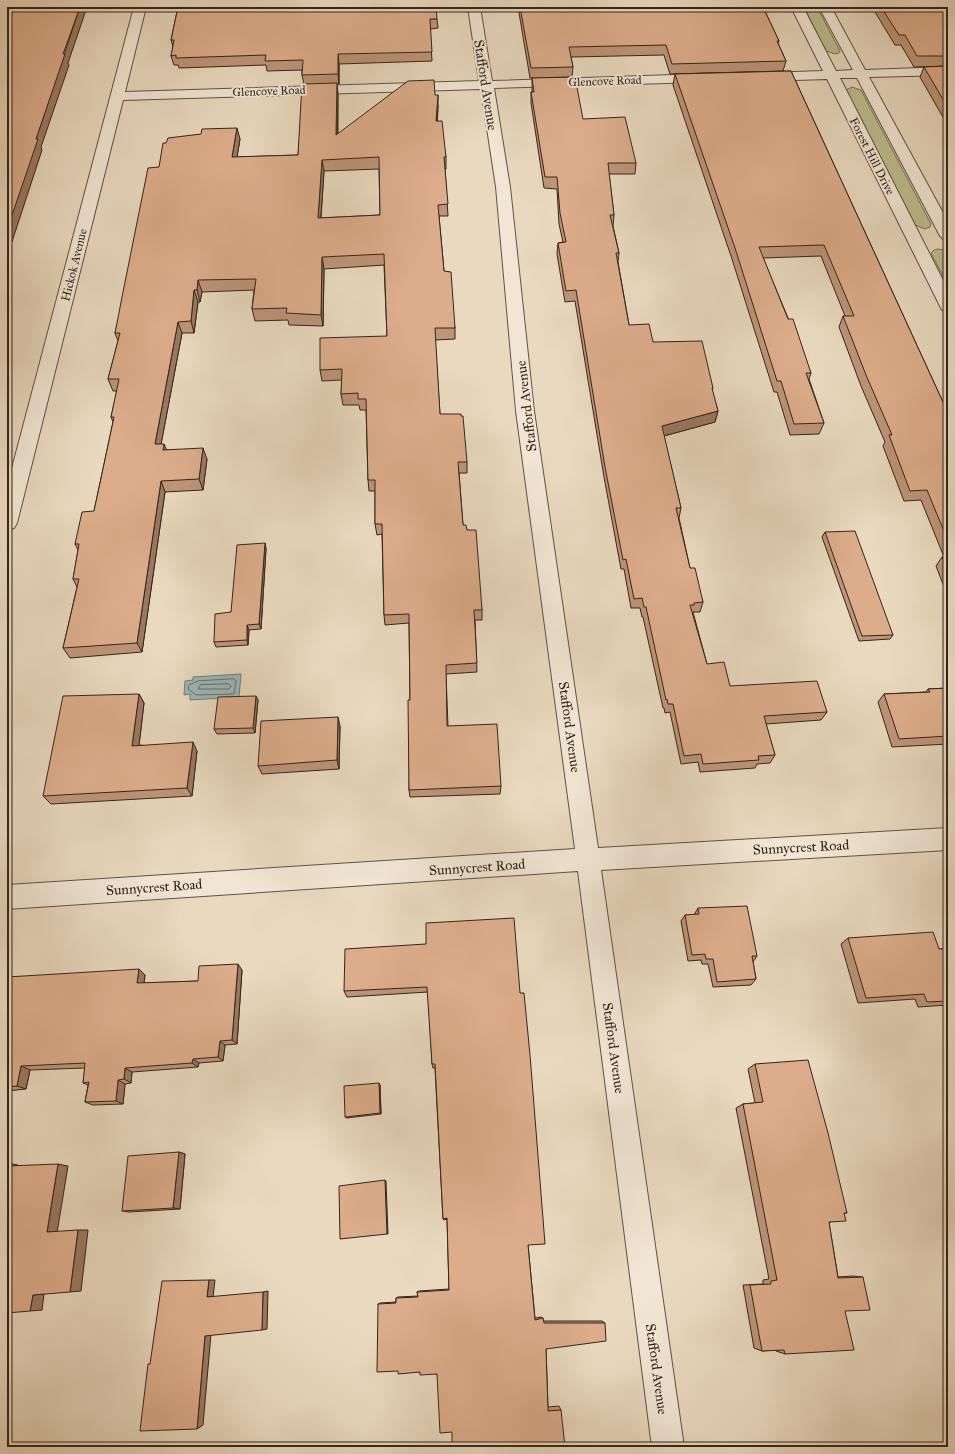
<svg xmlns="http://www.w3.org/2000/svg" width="955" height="1454" viewBox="0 0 955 1454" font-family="'IM FELL Great Primer',serif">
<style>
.green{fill:#bcbe8e;stroke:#787255}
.water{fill:#9bb8bb;stroke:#717d7b}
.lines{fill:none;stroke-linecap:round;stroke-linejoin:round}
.shore{stroke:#676e6c;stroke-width:1}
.minor-casing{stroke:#605245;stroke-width:2}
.minor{fill:#f1e6d5;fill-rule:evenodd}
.wall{fill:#be9578;stroke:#33251c;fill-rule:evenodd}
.shaded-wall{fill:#9b7961;stroke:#33251c}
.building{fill:#ddad8b;stroke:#33251c;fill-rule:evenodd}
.labels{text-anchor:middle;stroke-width:4;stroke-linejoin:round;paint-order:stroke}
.far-street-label{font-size:12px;fill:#33251c;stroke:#f1e6d5}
.street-label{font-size:14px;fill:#33251c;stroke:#f1e6d5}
</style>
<rect width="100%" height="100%" fill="#e9d9bf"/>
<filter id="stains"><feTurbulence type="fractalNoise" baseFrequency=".005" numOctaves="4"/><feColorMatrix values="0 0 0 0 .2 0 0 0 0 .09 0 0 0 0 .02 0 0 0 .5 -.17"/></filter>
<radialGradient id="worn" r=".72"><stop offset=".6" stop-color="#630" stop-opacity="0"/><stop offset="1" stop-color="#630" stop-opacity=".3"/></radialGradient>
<path class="green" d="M 804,7 L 817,7 L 840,51 L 839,53 L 835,54 L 826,51 Z
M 852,87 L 861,90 L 931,224 L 930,227 L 925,229 L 915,225 L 846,90 Z
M 938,249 L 944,250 L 948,253 L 948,286 L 931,253 L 934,250 Z"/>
<path class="water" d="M 241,674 L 239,697 L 190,700 L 190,694 L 184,695 L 185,681 L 193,680 L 193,677 Z"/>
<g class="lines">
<path class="shore" d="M 234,679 L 236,681 L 234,694 L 196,695 L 188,689 L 189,685 L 198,681 Z
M 229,684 L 231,686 L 229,689 L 198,689 L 200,685 Z"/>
<defs>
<path id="minor" d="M 134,7 L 146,7 L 125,92 L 479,81 L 468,7 L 480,7 L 492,81 L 704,74 L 709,75 L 711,78 L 709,81 L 704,82 L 494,88 L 510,187 L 534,411 L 598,848 L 948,828 L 948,850 L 601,870 L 684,1447 L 652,1447 L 578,871 L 7,909 L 7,885 L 575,849 L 516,411 L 496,187 L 481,89 L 123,100 L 17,523 L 14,528 L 7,530 L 7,487 Z
M 791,7 L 803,7 L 836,71 L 853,70 L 819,7 L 831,7 L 865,70 L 948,67 L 948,75 L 869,77 L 948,222 L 948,241 L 943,239 L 940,236 L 857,78 L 840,78 L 948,290 L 948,311 L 942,310 L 940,306 L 827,79 L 764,81 L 759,80 L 757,77 L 759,74 L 764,73 L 823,71 Z"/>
</defs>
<use href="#minor" class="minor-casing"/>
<use href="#minor" class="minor"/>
</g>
<path class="wall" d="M 178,7 L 437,19 L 438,28 L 430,29 L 432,61 L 339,64 L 339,84 L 337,84 L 338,95 L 338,134 L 435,95 L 438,106 L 437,121 L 446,157 L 446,169 L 445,169 L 448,216 L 439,216 L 444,271 L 455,328 L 455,339 L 435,340 L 440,414 L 467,462 L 467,473 L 459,473 L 463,525 L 467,530 L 482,610 L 482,620 L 475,620 L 477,672 L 446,674 L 448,726 L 501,786 L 500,794 L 410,797 L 409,790 L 410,700 L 409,623 L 385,625 L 384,615 L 382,534 L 377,535 L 375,524 L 375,491 L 369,491 L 368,480 L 366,410 L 360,410 L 359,405 L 343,405 L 341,394 L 342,380 L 322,381 L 320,370 L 387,336 L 384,265 L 324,269 L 323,326 L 289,325 L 288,320 L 255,321 L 252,309 L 254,290 L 202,292 L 200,302 L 198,302 L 194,333 L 182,333 L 161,444 L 167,450 L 207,459 L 203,490 L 165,492 L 142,652 L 70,658 L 63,648 L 77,587 L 73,579 L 78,550 L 75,544 L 94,511 L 113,422 L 111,417 L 117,391 L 113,391 L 108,379 L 118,341 L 115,333 L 159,167 L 240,139 L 237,157 L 298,155 L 304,84 L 302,75 L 302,70 L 267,71 L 266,65 L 179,68 L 178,65 L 174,65 L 171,56 L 173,47 L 171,40 ZM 379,169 L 380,215 L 321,218 L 324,171 Z
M 518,7 L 763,7 L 779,41 L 778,43 L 786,61 L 783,71 L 670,74 L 664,55 L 571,57 L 573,67 L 572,77 L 530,78 Z
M 872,7 L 948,7 L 948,66 L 914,67 L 901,45 L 895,45 Z
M 948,66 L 948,126 L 920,77 L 924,67 Z
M 791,71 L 948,413 L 948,597 L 936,566 L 942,557 L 944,557 L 921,500 L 904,501 L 883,446 L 885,442 L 861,386 L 839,327 L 843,316 L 845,316 L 821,256 L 763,258 L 811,373 L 809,379 L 824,423 L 819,434 L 790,435 L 777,392 L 774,392 L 732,259 L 673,85 L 675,74 Z
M 532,78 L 636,163 L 635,174 L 609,174 L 614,215 L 613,226 L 619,253 L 618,262 L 629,325 L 653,342 L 713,388 L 712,390 L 718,411 L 715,422 L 664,436 L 681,508 L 679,518 L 690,568 L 703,602 L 700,612 L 693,612 L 707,664 L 730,686 L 827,712 L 821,720 L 766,724 L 775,755 L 770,763 L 757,764 L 755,768 L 700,772 L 698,762 L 681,764 L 670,712 L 665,713 L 664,708 L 663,708 L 643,617 L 642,617 L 640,608 L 631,608 L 624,569 L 621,569 L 604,477 L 575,301 L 565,302 L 557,254 L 558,243 L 563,242 L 559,224 L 557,189 L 544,188 L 531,103 L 531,92 L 532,92 Z
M 825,532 L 893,635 L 890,639 L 859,641 L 822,537 Z
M 265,543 L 266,549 L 261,629 L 249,630 L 248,645 L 216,647 L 214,642 L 231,612 Z
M 948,616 L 948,623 L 946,618 Z
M 948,688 L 948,744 L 892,747 L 878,702 L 884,694 L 926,692 L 928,689 Z
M 139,694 L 144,703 L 139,745 L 197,751 L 192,796 L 51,804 L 43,796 Z
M 258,700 L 255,733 L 217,734 L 214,729 Z
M 340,726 L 339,769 L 262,774 L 258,766 Z
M 698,908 L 757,956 L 753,962 L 756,979 L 751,985 L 713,987 L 708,964 L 702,964 L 701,960 L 688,961 L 681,921 L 685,915 L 694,915 Z
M 848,938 L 939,949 L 948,949 L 948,1005 L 918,1007 L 915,999 L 858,1003 L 841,944 Z
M 426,944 L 528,1245 L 535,1318 L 541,1317 L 543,1318 L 543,1321 L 602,1321 L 605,1323 L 546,1349 L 548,1407 L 559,1406 L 561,1410 L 452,1432 L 437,1374 L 420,1372 L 398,1371 L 378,1304 L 380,1303 L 396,1302 L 396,1298 L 398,1297 L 418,1296 L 417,1292 L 419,1291 L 449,1289 L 447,1219 L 444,1220 L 443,1219 L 435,1068 L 433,1068 L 432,1064 L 428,992 L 347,997 L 344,991 Z
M 242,970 L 237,1044 L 225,1045 L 223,1061 L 199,1063 L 198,1067 L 132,1072 L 131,1083 L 125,1084 L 123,1104 L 93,1105 L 85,1102 L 88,1085 L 83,1083 L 85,1068 L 30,1070 L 26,1089 L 7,1091 L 7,977 L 145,975 L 144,983 L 198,981 Z
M 755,1064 L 847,1213 L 844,1213 L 829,1223 L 838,1277 L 852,1276 L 863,1277 L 845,1311 L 785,1354 L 776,1351 L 776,1350 L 762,1351 L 754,1348 L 743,1285 L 763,1284 L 763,1280 L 769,1279 L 736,1108 L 743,1104 L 755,1103 L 748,1069 Z
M 380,1085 L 381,1114 L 347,1118 L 345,1117 Z
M 179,1152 L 185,1154 L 180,1209 L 129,1212 L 122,1211 Z"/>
<path class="shaded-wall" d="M 80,7 L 87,7 L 68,63 L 69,65 L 41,147 L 42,150 L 7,257 L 7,230 L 36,139 Z
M 338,54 L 339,64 L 339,84 L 338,74 Z
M 337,83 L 338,95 L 337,147 L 336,135 Z
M 438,95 L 438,106 L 437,133 L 436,121 Z
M 237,128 L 240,139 L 235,169 L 232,157 Z
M 322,160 L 324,171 L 320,230 L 318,218 Z
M 322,257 L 324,269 L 323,326 L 321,315 Z
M 198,280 L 202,292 L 200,302 L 197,290 Z
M 194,290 L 198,302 L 194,333 L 191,321 Z
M 178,322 L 182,333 L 159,455 L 155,444 Z
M 718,411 L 715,422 L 660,437 L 662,426 Z
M 164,444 L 169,455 L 163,450 Z
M 203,448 L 207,459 L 203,490 L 199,479 Z
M 161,481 L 165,492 L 142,652 L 137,643 Z
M 265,543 L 266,549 L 261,629 L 259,624 Z
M 247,625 L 249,630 L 248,645 L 247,640 Z
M 139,694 L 144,703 L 138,754 L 132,746 Z
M 256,696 L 258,700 L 255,733 L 253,728 Z
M 338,717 L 340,726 L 339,769 L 337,760 Z
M 193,742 L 197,751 L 192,796 L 187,788 Z
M 238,964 L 242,970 L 237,1044 L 232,1040 Z
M 139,969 L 145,975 L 143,989 L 137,983 Z
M 220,1041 L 225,1045 L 223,1061 L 218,1057 Z
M 193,1059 L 199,1063 L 198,1067 L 192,1063 Z
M 21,1066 L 30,1070 L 26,1089 L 17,1086 Z
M 125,1068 L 132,1072 L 131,1083 L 124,1079 Z
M 118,1080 L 125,1084 L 123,1104 L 116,1101 Z
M 379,1083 L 380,1085 L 381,1114 L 380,1113 Z
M 179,1152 L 185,1154 L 180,1209 L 173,1208 Z
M 7,1163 L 18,1165 L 18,1169 L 7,1166 Z
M 58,1164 L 68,1166 L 57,1233 L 47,1232 Z
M 385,1180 L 386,1181 L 388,1234 L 387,1234 Z
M 78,1230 L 88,1230 L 81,1291 L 70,1292 Z
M 209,1280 L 215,1280 L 213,1297 L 207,1297 Z
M 268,1291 L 267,1329 L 262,1330 L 263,1292 Z
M 44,1294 L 42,1310 L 30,1311 L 33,1295 Z
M 211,1334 L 203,1425 L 197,1429 L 205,1336 Z"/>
<path class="building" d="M 7,7 L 80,7 L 63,54 L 65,54 L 36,139 L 38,139 L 7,230 L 7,75 L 9,71 L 7,71 Z
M 178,7 L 436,7 L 437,19 L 430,19 L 432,52 L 338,54 L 338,74 L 302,75 L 303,60 L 265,61 L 266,55 L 176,58 L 176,55 L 171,56 L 174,40 L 171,40 Z
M 520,7 L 763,7 L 779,41 L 777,41 L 786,61 L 672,64 L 666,45 L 569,47 L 573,67 L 531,68 Z
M 881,7 L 948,7 L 948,12 L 945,12 L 948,17 L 948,56 L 917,56 L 905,35 L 899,35 Z
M 948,66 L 948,108 L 924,67 Z
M 791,71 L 948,413 L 948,541 L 927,490 L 910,491 L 889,435 L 892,435 L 866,375 L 843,316 L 854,316 L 824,245 L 759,247 L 788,319 L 793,319 L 811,373 L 806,373 L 824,423 L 794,424 L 781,381 L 777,381 L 735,248 L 675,74 Z
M 575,77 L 583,119 L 625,117 L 636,163 L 608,163 L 614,215 L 610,215 L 619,253 L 616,253 L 629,325 L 649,324 L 653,342 L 702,341 L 713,388 L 712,388 L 718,411 L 662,426 L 681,508 L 676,508 L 690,568 L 695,568 L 703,602 L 694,603 L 694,605 L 690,605 L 707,664 L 724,662 L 730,686 L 817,681 L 827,712 L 764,716 L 775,755 L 758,756 L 759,760 L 703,764 L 701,754 L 684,756 L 673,704 L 668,704 L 667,699 L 666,700 L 646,607 L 644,607 L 642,598 L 634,599 L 626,559 L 623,560 L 605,467 L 576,290 L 566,291 L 558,243 L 566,242 L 560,213 L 557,177 L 545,177 L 531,92 L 534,92 L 532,78 Z
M 434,80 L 435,95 L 438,95 L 436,121 L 442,121 L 446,157 L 444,157 L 448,204 L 438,205 L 444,271 L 451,272 L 455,328 L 435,328 L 440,414 L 461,414 L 461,416 L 463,416 L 467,462 L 458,462 L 463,525 L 466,525 L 467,530 L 476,530 L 482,610 L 474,610 L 477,663 L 446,665 L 447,726 L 497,724 L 501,786 L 409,790 L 408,700 L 410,700 L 409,614 L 384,615 L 382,524 L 375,524 L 375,480 L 368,480 L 366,399 L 358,399 L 358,393 L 341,394 L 342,369 L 320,370 L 320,338 L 387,336 L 384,254 L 322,257 L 321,315 L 286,313 L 287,308 L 252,309 L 256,279 L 198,280 L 197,290 L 194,290 L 191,321 L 178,322 L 155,444 L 164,444 L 163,450 L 203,448 L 199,479 L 161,481 L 137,643 L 63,648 L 79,579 L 73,579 L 79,544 L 75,544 L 82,512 L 94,511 L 114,417 L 111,417 L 119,379 L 108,379 L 120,333 L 115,333 L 122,297 L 148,168 L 159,167 L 163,143 L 166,143 L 168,138 L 201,134 L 202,129 L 237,128 L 232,157 L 298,155 L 302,84 L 337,83 L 336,135 L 408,81 ZM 379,157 L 380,215 L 318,218 L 322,160 Z
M 855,531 L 893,635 L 862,636 L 825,532 Z
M 265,543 L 259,624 L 247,625 L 247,640 L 214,642 L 215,614 L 231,612 L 237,545 Z
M 948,556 L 948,571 L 942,557 Z
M 948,688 L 948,736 L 899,739 L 884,694 L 930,692 L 928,689 Z
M 139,694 L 132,746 L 193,742 L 187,788 L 43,796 L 63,696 Z
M 256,696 L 253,728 L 214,729 L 218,697 Z
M 338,717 L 337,760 L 258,766 L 261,721 Z
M 747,906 L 757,956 L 752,956 L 756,979 L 717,982 L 713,959 L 706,959 L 705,954 L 692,955 L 685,915 L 699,914 L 698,908 Z
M 514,918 L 520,993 L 524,993 L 530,1055 L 545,1244 L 528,1245 L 535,1320 L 543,1318 L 544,1323 L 605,1323 L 606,1341 L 546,1349 L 548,1411 L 561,1410 L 565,1447 L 452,1447 L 452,1432 L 440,1433 L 437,1374 L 420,1375 L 420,1372 L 398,1374 L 398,1371 L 377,1372 L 378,1304 L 396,1303 L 396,1298 L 418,1297 L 417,1292 L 449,1290 L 447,1218 L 443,1219 L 435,1064 L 432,1064 L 427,987 L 344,991 L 345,949 L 426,944 L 426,923 Z
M 933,932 L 939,949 L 948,949 L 948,1001 L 927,1002 L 924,994 L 866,998 L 848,938 Z
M 238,964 L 232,1040 L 220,1041 L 218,1057 L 193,1059 L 192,1063 L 125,1068 L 124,1079 L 118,1080 L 116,1101 L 85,1102 L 89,1082 L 83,1083 L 85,1063 L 21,1066 L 17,1086 L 7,1087 L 7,977 L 139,969 L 137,983 L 198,981 L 199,966 Z
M 808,1060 L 828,1133 L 847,1213 L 844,1213 L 846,1221 L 829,1222 L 838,1278 L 863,1277 L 870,1310 L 845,1311 L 854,1350 L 785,1354 L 784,1350 L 762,1351 L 750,1285 L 771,1284 L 771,1281 L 777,1280 L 743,1104 L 763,1102 L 755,1064 Z
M 379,1083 L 380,1113 L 345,1117 L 344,1086 Z
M 179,1152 L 173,1208 L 122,1211 L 128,1156 Z
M 58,1164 L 47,1232 L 78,1230 L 70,1292 L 33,1295 L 30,1311 L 7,1313 L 7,1166 Z
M 385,1180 L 387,1234 L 340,1239 L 339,1186 Z
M 209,1280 L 207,1297 L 263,1292 L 262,1330 L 205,1336 L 197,1429 L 140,1431 L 148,1364 L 150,1364 L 162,1281 Z"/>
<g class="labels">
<g class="far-street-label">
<text transform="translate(605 81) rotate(-2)" y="4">Glencove Road</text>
<text transform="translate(269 91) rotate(-2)" y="4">Glencove Road</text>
<text transform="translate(872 156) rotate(63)" y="4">Forest Hill Drive</text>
<text transform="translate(74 265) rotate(-76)" y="4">Hickok Avenue</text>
</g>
<g class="street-label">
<text transform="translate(486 85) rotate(81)" y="5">Stafford Avenue</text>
<text transform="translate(526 406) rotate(-97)" y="5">Stafford Avenue</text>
<text transform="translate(570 727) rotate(82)" y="5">Stafford Avenue</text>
<text transform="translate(801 847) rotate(-3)" y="5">Sunnycrest Road</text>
<text transform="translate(477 867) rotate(-4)" y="5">Sunnycrest Road</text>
<text transform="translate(154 887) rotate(-4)" y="5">Sunnycrest Road</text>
<text transform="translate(614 1048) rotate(82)" y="5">Stafford Avenue</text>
<text transform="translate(657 1369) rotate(82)" y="5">Stafford Avenue</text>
</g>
</g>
<rect width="955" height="1454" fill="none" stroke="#e9d9bf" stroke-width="24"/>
<rect x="8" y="8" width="939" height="1438" fill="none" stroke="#33251c" stroke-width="2"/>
<rect x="12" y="12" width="931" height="1430" fill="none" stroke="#33251c"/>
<rect width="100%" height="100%" filter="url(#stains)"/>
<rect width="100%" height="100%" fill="url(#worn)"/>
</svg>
